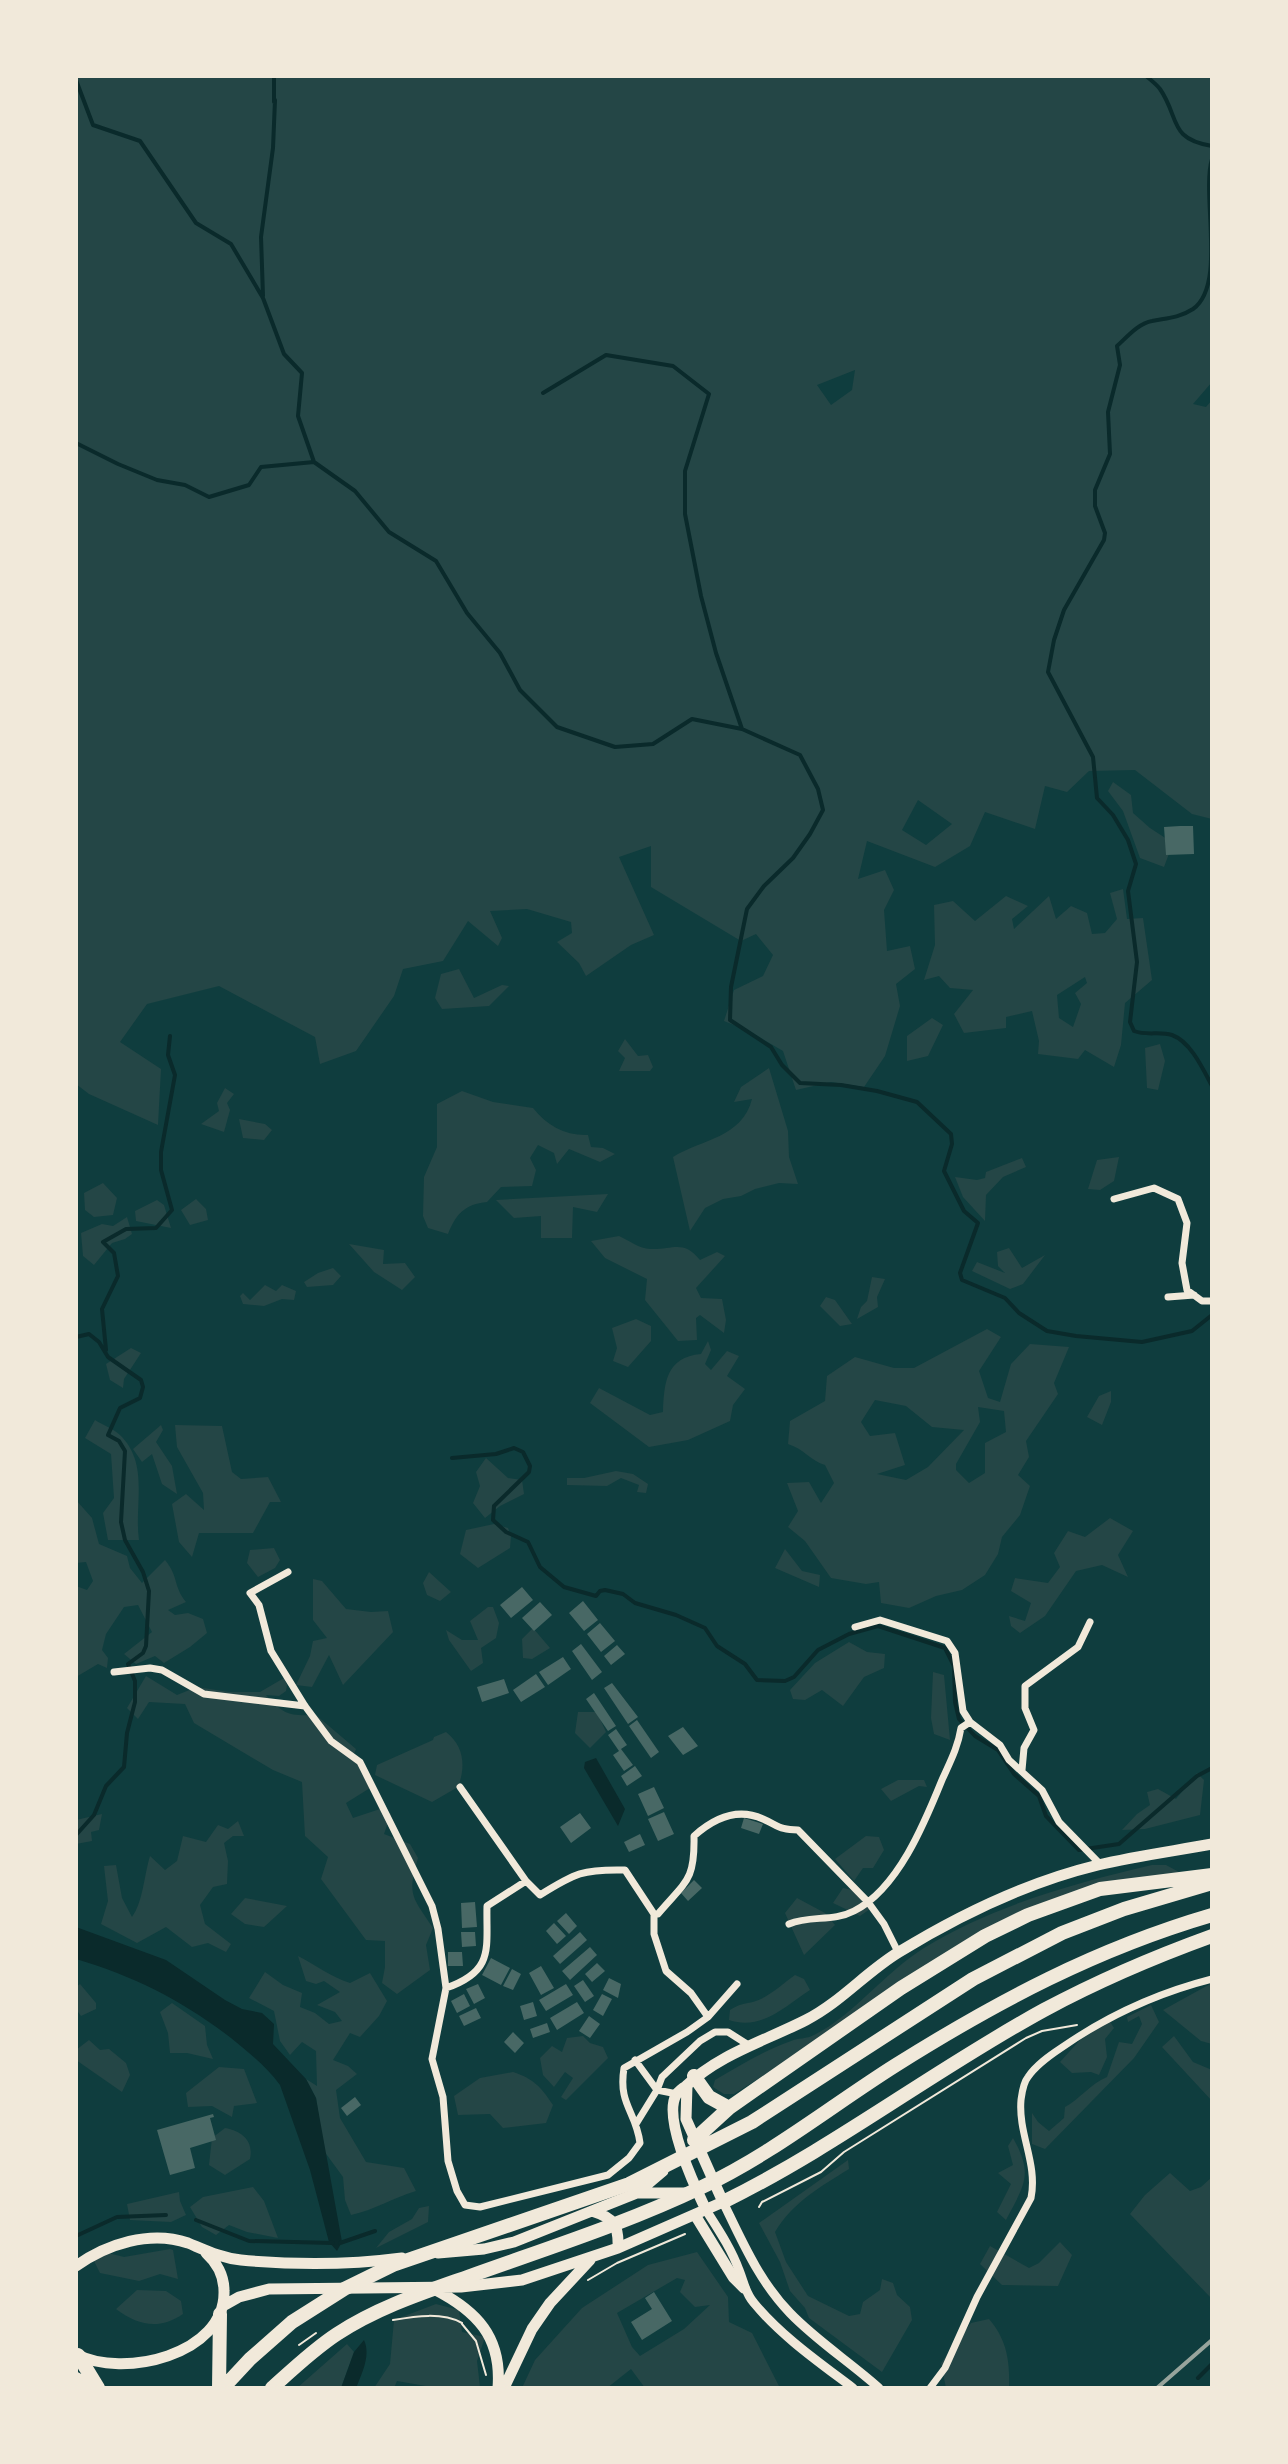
<svg xmlns="http://www.w3.org/2000/svg" width="1288" height="2464" viewBox="0 0 1288 2464" font-family="Quicksand,sans-serif">
<style>
.green{fill:#244646;fill-rule:evenodd}
.water{fill:#0a2a2b}
.lines{fill:none;stroke-linecap:round;stroke-linejoin:round}
.stream{stroke:#0a2a2b;stroke-width:4}
.building{fill:#486865}
.path{stroke:#f1e9da;stroke-width:2}
.minor{stroke:#f1e9da;stroke-width:7}
.tertiary{stroke:#f1e9da;stroke-width:9}
.secondary{stroke:#f1e9da;stroke-width:11}
.motorway{stroke:#f1e9da;stroke-width:14}
.rail{stroke:#97a49c;stroke-width:4}
</style>
<rect width="100%" height="100%" fill="#0f3d3e"/>
<path class="green" d="M 76,76 L 1212,76 L 1212,382 L 1193,404 L 1206,407 L 1212,400 L 1212,819 L 1192,814 L 1135,770 L 1089,771 L 1067,792 L 1045,786 L 1035,829 L 985,812 L 970,846 L 935,867 L 867,841 L 858,879 L 885,870 L 894,890 L 884,910 L 887,951 L 910,946 L 915,969 L 896,984 L 900,1006 L 885,1056 L 864,1087 L 831,1082 L 796,1090 L 783,1051 L 749,1031 L 724,1021 L 734,990 L 763,976 L 773,955 L 756,934 L 741,941 L 651,887 L 651,846 L 619,857 L 654,935 L 631,945 L 586,976 L 579,963 L 557,942 L 572,933 L 571,922 L 527,909 L 490,911 L 502,938 L 498,946 L 468,921 L 443,961 L 403,969 L 394,996 L 356,1051 L 320,1064 L 315,1037 L 219,986 L 147,1004 L 120,1042 L 161,1069 L 158,1125 L 89,1094 L 76,1084 ZM 855,370 L 852,390 L 831,405 L 817,385 ZM 918,800 L 952,824 L 926,845 L 902,830 Z
M 1113,782 L 1131,795 L 1133,813 L 1150,828 L 1173,843 L 1164,867 L 1140,858 L 1123,811 L 1108,791 Z
M 1123,889 L 1127,919 L 1143,918 L 1152,980 L 1125,1003 L 1121,1045 L 1114,1067 L 1085,1050 L 1078,1059 L 1038,1054 L 1039,1041 L 1032,1011 L 1006,1017 L 1006,1028 L 964,1033 L 954,1014 L 973,990 L 950,988 L 939,976 L 924,980 L 935,945 L 934,905 L 953,901 L 975,921 L 1006,896 L 1028,906 L 1012,919 L 1014,929 L 1049,896 L 1056,919 L 1071,906 L 1087,913 L 1092,934 L 1105,933 L 1117,919 L 1110,893 ZM 1085,977 L 1087,983 L 1075,993 L 1081,1004 L 1073,1027 L 1059,1018 L 1057,995 Z
M 459,969 L 474,998 L 502,985 L 509,986 L 489,1006 L 442,1009 L 435,998 L 441,974 Z
M 932,1018 L 943,1025 L 928,1056 L 907,1061 L 907,1036 Z
M 625,1039 L 638,1056 L 648,1055 L 653,1067 L 650,1071 L 619,1071 L 625,1058 L 618,1051 Z
M 1160,1044 L 1165,1061 L 1158,1090 L 1147,1088 L 1145,1048 Z
M 769,1068 L 788,1131 L 789,1157 L 798,1184 L 779,1183 L 755,1189 L 741,1196 L 723,1199 L 705,1208 L 690,1231 L 673,1157 C 702,1139 742,1138 752,1099 L 734,1102 L 741,1087 Z
M 225,1088 L 234,1094 L 227,1103 L 230,1110 L 224,1132 L 201,1124 L 219,1111 L 217,1103 Z
M 462,1091 L 493,1102 L 533,1108 C 547,1126 566,1136 588,1135 L 591,1147 L 603,1148 L 615,1154 L 600,1162 L 569,1149 L 557,1164 L 554,1153 L 538,1145 L 530,1158 L 536,1170 L 532,1186 L 501,1187 L 487,1202 C 465,1204 456,1214 448,1234 L 428,1228 L 423,1216 L 424,1177 L 437,1147 L 437,1104 Z
M 239,1119 L 265,1124 L 272,1130 L 264,1140 L 243,1138 Z
M 1119,1157 L 1114,1181 L 1100,1190 L 1088,1189 L 1097,1160 Z
M 1022,1158 L 1026,1167 L 1003,1177 L 986,1195 L 985,1221 L 963,1197 L 955,1177 L 977,1180 L 985,1178 L 986,1172 Z
M 103,1183 L 117,1198 L 113,1215 L 94,1217 L 85,1210 L 84,1193 Z
M 608,1194 L 597,1212 L 573,1207 L 572,1238 L 541,1238 L 541,1216 L 514,1218 L 496,1200 Z
M 196,1199 L 206,1209 L 208,1220 L 190,1225 L 181,1210 Z
M 157,1200 L 164,1205 L 171,1228 L 136,1221 L 135,1211 Z
M 127,1217 L 132,1234 L 125,1239 L 112,1243 L 94,1265 L 83,1256 L 81,1233 L 102,1224 L 113,1226 Z
M 619,1236 C 628,1240 640,1249 650,1249 C 673,1250 683,1239 700,1260 L 717,1252 L 725,1256 L 696,1288 L 701,1298 L 722,1299 L 726,1320 L 724,1333 L 700,1315 L 696,1318 L 697,1340 L 678,1341 L 645,1300 L 647,1279 L 605,1258 L 591,1241 Z
M 349,1244 L 384,1250 L 383,1264 L 405,1263 L 415,1277 L 402,1290 L 374,1272 Z
M 1009,1248 L 1022,1268 L 1045,1255 L 1023,1284 L 1010,1289 L 972,1271 L 977,1262 L 1005,1273 L 998,1266 L 997,1252 Z
M 333,1268 L 341,1276 L 333,1285 L 307,1287 L 304,1282 L 318,1273 Z
M 872,1277 L 885,1279 L 877,1297 L 878,1307 L 857,1319 L 861,1307 L 867,1301 Z
M 265,1285 L 276,1291 L 282,1285 L 296,1291 L 294,1300 L 282,1299 L 264,1306 L 243,1304 L 240,1296 L 243,1293 L 250,1300 Z
M 826,1297 L 835,1300 L 852,1324 L 840,1326 L 820,1306 Z
M 636,1319 L 651,1326 L 651,1341 L 628,1367 L 613,1361 L 617,1348 L 612,1328 Z
M 987,1329 L 1001,1337 L 979,1371 L 988,1398 L 1000,1402 L 1011,1364 L 1030,1344 L 1069,1347 L 1054,1383 L 1058,1394 L 1026,1441 L 1029,1457 L 1018,1475 L 1030,1486 L 1020,1515 L 1002,1537 L 998,1554 L 985,1575 L 962,1590 L 936,1596 L 909,1608 L 881,1603 L 879,1582 L 866,1584 L 831,1578 L 805,1541 L 788,1527 L 798,1511 L 787,1483 L 809,1482 L 821,1503 L 834,1483 L 825,1465 C 811,1461 804,1449 788,1444 L 790,1421 L 825,1401 L 827,1376 L 855,1357 L 894,1368 L 914,1368 ZM 875,1400 L 906,1406 L 932,1427 L 964,1430 L 928,1467 L 906,1480 L 877,1474 L 905,1465 L 895,1433 L 870,1436 L 861,1422 ZM 978,1407 L 1004,1411 L 1006,1432 L 985,1443 L 985,1473 L 969,1483 L 956,1470 L 956,1464 L 980,1422 Z
M 708,1341 L 711,1350 L 705,1364 L 711,1370 L 727,1351 L 739,1356 L 727,1376 L 745,1389 L 733,1405 L 730,1421 L 688,1440 L 649,1447 L 590,1403 L 599,1388 L 650,1415 L 663,1412 C 664,1383 666,1357 701,1354 Z
M 131,1348 L 141,1353 L 124,1379 L 123,1388 L 110,1380 L 106,1364 Z
M 1111,1391 L 1111,1402 L 1102,1425 L 1087,1417 L 1099,1396 Z
M 95,1420 C 103,1425 116,1430 122,1437 C 149,1466 134,1505 139,1540 L 108,1540 L 103,1513 L 114,1498 L 111,1454 L 85,1438 Z
M 161,1425 L 163,1430 L 156,1442 L 172,1466 L 177,1494 L 162,1484 L 152,1454 L 142,1462 L 133,1449 Z
M 175,1425 L 222,1426 L 232,1472 L 241,1479 L 268,1477 L 281,1502 L 270,1502 L 253,1533 L 199,1533 L 192,1557 L 179,1542 L 172,1504 L 186,1494 L 204,1510 L 203,1493 L 177,1447 Z
M 486,1458 L 508,1478 L 522,1480 L 524,1494 L 500,1506 L 485,1518 L 473,1503 L 480,1486 L 476,1472 Z
M 616,1471 L 633,1474 L 648,1484 L 646,1493 L 637,1492 L 639,1485 L 621,1478 L 607,1486 L 567,1485 L 567,1478 L 584,1478 Z
M 76,1500 L 92,1518 L 99,1544 L 127,1556 L 130,1568 L 142,1583 L 165,1560 C 179,1577 173,1586 186,1602 L 168,1610 L 175,1615 L 188,1613 L 203,1619 L 207,1633 L 190,1647 L 164,1663 L 155,1656 L 136,1664 L 124,1654 L 152,1632 L 138,1605 L 124,1607 L 106,1634 L 102,1650 L 108,1658 L 107,1668 L 98,1664 L 76,1677 L 76,1586 L 87,1590 L 93,1581 L 86,1562 L 76,1563 Z
M 1110,1518 L 1133,1531 L 1118,1555 L 1128,1577 L 1102,1565 L 1076,1571 L 1045,1616 L 1020,1633 L 1011,1626 L 1009,1616 L 1025,1621 L 1031,1603 L 1011,1591 L 1015,1578 L 1048,1583 L 1060,1567 L 1054,1553 L 1068,1531 L 1085,1537 Z
M 494,1524 L 508,1528 L 511,1536 L 510,1548 L 478,1568 L 460,1554 L 466,1530 Z
M 274,1548 L 280,1560 L 275,1568 L 258,1577 L 247,1563 L 250,1550 Z
M 785,1549 L 802,1571 L 820,1575 L 819,1587 L 775,1568 Z
M 429,1572 L 451,1592 L 440,1601 L 427,1595 L 423,1583 Z
M 313,1579 L 322,1581 L 346,1609 L 371,1612 L 388,1611 L 393,1632 L 343,1685 L 329,1655 L 312,1687 L 296,1685 L 310,1656 L 313,1641 L 327,1638 L 313,1620 Z
M 488,1607 L 493,1607 L 499,1623 L 496,1638 L 481,1648 L 483,1663 L 471,1671 L 449,1640 L 446,1630 L 462,1640 L 478,1640 L 470,1621 Z
M 533,1628 L 550,1648 L 532,1659 L 523,1658 L 522,1639 Z
M 849,1642 L 867,1652 L 885,1654 L 884,1668 L 864,1677 L 843,1706 L 822,1690 L 805,1700 L 793,1699 L 790,1690 L 815,1663 Z
M 933,1672 L 944,1675 L 950,1740 L 934,1734 L 931,1718 Z
M 146,1676 L 177,1695 L 197,1687 L 229,1692 L 260,1692 L 284,1678 L 287,1685 L 286,1691 L 279,1696 L 266,1695 C 284,1715 289,1716 316,1715 L 356,1749 L 352,1759 L 364,1769 L 370,1788 L 346,1803 L 353,1818 L 383,1808 L 391,1814 L 384,1834 L 410,1844 L 418,1858 C 407,1896 412,1896 433,1928 L 426,1945 L 430,1970 L 397,1994 L 382,1983 L 385,1967 L 385,1941 L 366,1940 L 321,1879 L 328,1857 L 305,1836 L 302,1782 L 273,1770 L 194,1723 L 185,1704 L 149,1702 L 138,1719 L 127,1708 Z
M 578,1712 L 597,1712 L 606,1732 L 590,1748 L 575,1733 Z
M 446,1732 C 464,1746 466,1766 458,1787 L 432,1802 L 375,1775 L 377,1765 L 433,1740 L 434,1737 Z
M 1197,1773 L 1204,1780 L 1200,1815 L 1145,1829 L 1122,1830 L 1137,1814 L 1150,1805 L 1147,1792 L 1158,1789 L 1176,1799 Z
M 898,1780 L 924,1780 L 927,1787 L 919,1786 L 891,1801 L 881,1789 Z
M 102,1814 L 99,1830 L 91,1832 L 92,1841 L 76,1844 L 76,1820 Z
M 238,1821 L 244,1836 L 233,1836 L 224,1843 L 228,1861 L 227,1884 L 213,1887 L 200,1905 L 205,1924 L 231,1944 L 226,1952 L 208,1943 L 192,1947 L 166,1927 L 137,1943 L 101,1924 L 108,1901 L 104,1866 L 116,1865 L 122,1898 L 132,1917 C 143,1902 144,1876 150,1856 L 165,1870 L 177,1861 L 183,1836 L 206,1842 L 218,1825 L 228,1829 Z
M 866,1836 L 879,1837 L 884,1850 L 873,1868 L 863,1868 L 854,1881 L 835,1859 Z
M 1152,1865 L 1166,1865 L 1179,1872 L 1020,1913 L 734,2094 L 724,2094 L 713,2087 L 715,2080 C 739,2066 765,2050 791,2041 C 798,2038 807,2039 814,2035 C 853,2016 885,1972 924,1948 C 992,1906 1075,1883 1152,1865 Z
M 843,1888 L 862,1892 L 870,1909 L 860,1916 L 833,1903 Z
M 245,1898 L 287,1906 L 264,1927 L 245,1924 L 231,1914 Z
M 797,1898 L 825,1913 L 835,1925 L 804,1955 L 785,1913 Z
M 298,1956 C 316,1965 331,1977 350,1983 L 370,1973 L 387,2001 L 379,2016 L 360,2037 L 350,2033 L 333,2060 L 348,2066 L 357,2074 L 336,2090 L 340,2118 L 366,2162 L 404,2168 L 416,2191 C 393,2198 374,2210 351,2215 L 345,2200 L 343,2177 L 324,2151 L 316,2098 L 306,2079 L 317,2086 L 316,2051 L 302,2042 L 290,2055 L 280,2041 L 274,2011 L 249,1998 L 265,1972 L 283,1985 L 302,1993 L 300,2007 L 315,2013 L 329,2024 L 342,2021 L 335,2012 L 317,2005 L 340,1992 L 324,1981 L 316,1984 L 306,1981 Z
M 795,1975 L 804,1979 L 810,1990 C 784,2007 761,2031 729,2020 L 730,2010 C 744,2001 748,2005 761,1999 C 773,1993 784,1983 795,1975 Z
M 1212,1983 L 1212,2044 L 1201,2041 L 1163,2010 Z
M 80,1984 L 96,2003 L 96,2009 L 81,2016 L 76,2009 L 76,1987 Z
M 172,2003 L 205,2026 L 207,2045 L 213,2059 L 187,2053 L 170,2053 L 168,2033 L 160,2012 Z
M 1151,2005 L 1159,2022 L 1134,2058 L 1045,2149 L 1032,2144 L 1032,2113 L 1038,2122 L 1049,2131 L 1064,2118 L 1065,2107 C 1080,2099 1090,2084 1107,2077 L 1119,2042 L 1132,2044 L 1142,2024 L 1139,2016 L 1128,2022 L 1127,2017 Z
M 1109,2020 L 1114,2028 L 1105,2039 L 1107,2057 L 1099,2075 L 1091,2072 L 1072,2073 L 1060,2062 L 1079,2041 Z
M 583,2036 L 590,2043 L 603,2047 L 608,2058 L 566,2100 L 561,2097 L 573,2078 L 565,2072 L 554,2087 L 543,2075 L 540,2058 L 552,2046 L 562,2052 L 567,2038 Z
M 1174,2036 L 1193,2062 L 1212,2070 L 1212,2101 L 1162,2047 Z
M 89,2040 L 100,2050 L 109,2049 L 126,2063 L 130,2075 L 122,2092 L 76,2060 L 76,2050 Z
M 219,2067 L 244,2069 L 257,2103 L 234,2106 L 232,2117 L 212,2106 L 188,2107 L 186,2093 Z
M 513,2072 C 534,2079 541,2087 553,2105 L 546,2123 L 503,2128 L 490,2114 L 458,2115 L 454,2096 L 480,2078 Z
M 225,2128 C 242,2131 254,2141 250,2159 L 225,2175 L 209,2165 L 212,2138 Z
M 1013,2138 C 1034,2175 1024,2185 1006,2220 L 997,2212 L 1011,2184 L 998,2173 L 1013,2165 L 1008,2146 Z
M 848,2160 L 849,2169 C 820,2187 793,2202 775,2232 L 786,2262 L 808,2296 L 849,2316 L 860,2314 L 863,2302 L 880,2290 L 882,2279 L 893,2283 L 897,2295 L 910,2307 L 912,2320 L 882,2372 L 809,2318 L 805,2308 L 790,2291 L 780,2262 L 759,2223 Z
M 1170,2173 L 1190,2191 L 1201,2187 L 1212,2177 L 1212,2299 L 1130,2214 L 1145,2195 Z
M 253,2187 L 264,2201 L 278,2238 L 247,2232 L 229,2225 L 216,2235 L 202,2227 L 190,2207 L 203,2197 Z
M 179,2192 L 180,2201 L 186,2215 L 171,2222 L 130,2220 L 127,2204 Z
M 429,2206 L 428,2222 L 376,2248 L 389,2232 L 412,2219 L 419,2208 Z
M 1060,2242 L 1072,2255 L 1058,2286 L 1002,2285 L 980,2264 L 990,2246 L 1029,2268 L 1039,2263 Z
M 170,2249 L 173,2250 L 178,2279 L 160,2274 L 139,2281 L 100,2273 L 92,2257 L 108,2253 L 124,2257 Z
M 697,2252 L 728,2297 L 729,2322 L 752,2333 L 780,2388 L 645,2388 L 631,2369 L 607,2388 L 522,2388 L 535,2360 L 582,2308 L 648,2265 ZM 677,2278 L 685,2280 L 680,2292 L 695,2307 L 710,2305 L 684,2329 L 640,2356 L 632,2347 L 617,2313 Z
M 137,2290 L 166,2291 L 181,2301 L 183,2314 C 159,2330 139,2326 116,2309 Z
M 436,2304 L 459,2310 L 462,2332 L 485,2337 L 477,2361 L 480,2387 L 437,2388 L 397,2381 L 394,2388 L 374,2388 L 390,2364 L 394,2320 Z
M 989,2319 C 1007,2340 1010,2361 1009,2388 L 946,2388 L 941,2363 L 971,2323 Z
M 347,2344 L 354,2352 L 341,2388 L 297,2388 Z"/>
<path class="water" d="M 596,1758 L 625,1809 L 618,1826 L 584,1768 L 585,1762 Z
M 76,1927 L 166,1960 L 225,2000 L 242,2009 L 262,2013 L 274,2024 L 273,2044 L 306,2079 L 316,2098 L 342,2242 L 337,2251 L 329,2242 L 310,2170 L 280,2085 C 266,2066 249,2053 231,2038 C 183,2001 134,1976 76,1959 Z
M 364,2340 C 371,2355 362,2373 356,2388 L 341,2388 L 354,2352 Z"/>
<g class="lines">
<path class="stream" d="M 1146,76 C 1151,80 1157,85 1160,89 C 1180,118 1168,139 1212,146
M 76,80 L 93,125 L 140,141 L 196,223 L 231,244 L 263,298 L 284,354 L 302,373 L 298,416 L 314,462 L 355,491 L 389,532 L 436,561 L 467,613 L 500,653 L 520,690 L 557,727 L 615,747 L 653,744 L 692,719 L 742,729 L 800,755 L 818,789 L 823,810 L 810,834 L 793,858 L 764,886 L 747,909 L 731,987 L 730,1020 L 771,1047 L 782,1065 L 800,1083 L 841,1085 L 877,1091 L 917,1102 L 951,1134 L 952,1144 L 944,1171 L 964,1211 L 978,1223 L 960,1273 L 962,1280 L 1005,1298 L 1019,1313 L 1047,1331 L 1076,1336 L 1142,1342 L 1192,1331 L 1212,1315
M 274,102 L 274,76
M 1212,159 C 1201,195 1227,285 1193,309 C 1179,318 1167,318 1152,321 C 1139,323 1127,337 1117,346 L 1120,365 L 1108,412 L 1110,454 L 1095,490 L 1095,506 L 1105,533 L 1104,540 L 1064,610 L 1054,640 L 1048,672 L 1093,757 L 1097,798 L 1113,815 L 1128,840 L 1136,864 L 1128,891 L 1137,962 L 1130,1022 L 1134,1031 C 1147,1036 1159,1031 1172,1035 C 1191,1042 1203,1069 1212,1086
M 263,296 L 261,237 L 273,148 L 275,100
M 543,393 L 606,355 L 673,366 L 709,394 L 685,471 L 685,514 L 701,596 L 716,653 L 742,729
M 76,443 L 118,464 L 157,480 L 185,485 L 209,497 L 249,485 L 261,467 L 314,462
M 76,1337 L 89,1334 L 99,1342 L 108,1357 L 141,1380 L 143,1387 L 140,1398 L 120,1408 L 108,1435 L 119,1441 L 125,1451 L 121,1522 L 125,1540 L 143,1572 L 149,1591 L 146,1646 L 143,1653 L 128,1664 L 135,1681 L 135,1702 L 127,1733 L 124,1767 L 106,1786 L 94,1815 L 76,1835
M 106,1350 L 102,1309 L 118,1276 L 114,1253 L 103,1242 L 126,1229 L 156,1228 L 172,1210 L 161,1170 L 161,1152 L 175,1075 L 168,1055 L 170,1036
M 452,1458 L 496,1454 L 514,1448 L 523,1452 L 530,1466 L 529,1472 L 494,1506 L 493,1520 L 506,1532 L 528,1542 L 540,1567 L 564,1587 L 596,1596 L 600,1591 L 605,1590 L 623,1594 L 635,1603 L 676,1615 L 705,1628 L 717,1646 L 745,1664 L 757,1680 L 785,1681 L 794,1677 L 818,1650 L 849,1634 L 878,1626 L 945,1648 L 954,1666 L 955,1702 L 959,1719 L 975,1736 L 998,1750 L 1014,1774 L 1039,1796 L 1046,1816 L 1079,1850 L 1119,1844 L 1197,1776 L 1212,1768
M 196,2220 L 249,2241 L 333,2243
M 76,2236 L 117,2217 L 166,2215
M 340,2243 L 375,2231
M 1198,2378 L 1212,2364"/>
</g>
<path class="building" d="M 1180,826 L 1193,826 L 1194,854 L 1166,855 L 1164,827 Z
M 522,1587 L 533,1600 L 511,1618 L 500,1605 Z
M 583,1601 L 598,1620 L 584,1631 L 569,1613 Z
M 540,1602 L 552,1615 L 534,1631 L 522,1618 Z
M 600,1623 L 615,1641 L 601,1652 L 587,1634 Z
M 581,1644 L 602,1672 L 592,1680 L 572,1651 Z
M 617,1645 L 625,1654 L 611,1665 L 604,1656 Z
M 563,1657 L 571,1669 L 548,1685 L 539,1672 Z
M 536,1674 L 545,1687 L 521,1702 L 513,1690 Z
M 504,1679 L 509,1693 L 482,1702 L 477,1687 Z
M 612,1683 L 638,1717 L 628,1724 L 604,1688 Z
M 594,1693 L 616,1726 L 608,1731 L 586,1699 Z
M 637,1720 L 659,1752 L 651,1758 L 629,1726 Z
M 683,1727 L 698,1746 L 683,1755 L 668,1736 Z
M 616,1729 L 627,1745 L 621,1749 L 633,1765 L 624,1771 L 613,1755 L 619,1751 L 608,1735 Z
M 635,1766 L 642,1776 L 627,1786 L 621,1776 Z
M 654,1787 L 664,1808 L 648,1816 L 638,1794 Z
M 664,1812 L 674,1834 L 658,1841 L 648,1819 Z
M 580,1813 L 591,1828 L 571,1843 L 560,1827 Z
M 744,1818 L 763,1824 L 759,1834 L 741,1828 Z
M 640,1834 L 645,1845 L 629,1852 L 624,1842 Z
M 694,1880 L 702,1888 L 688,1901 L 681,1893 Z
M 475,1902 L 477,1927 L 462,1928 L 461,1903 Z
M 566,1913 L 577,1926 L 569,1934 L 557,1921 Z
M 554,1923 L 566,1936 L 557,1944 L 546,1931 Z
M 461,1932 L 475,1932 L 476,1946 L 462,1947 Z
M 580,1932 L 587,1940 L 560,1964 L 553,1956 Z
M 590,1947 L 597,1955 L 570,1980 L 562,1971 Z
M 448,1952 L 462,1952 L 463,1966 L 448,1966 Z
M 491,1958 L 510,1968 L 501,1985 L 482,1975 Z
M 597,1963 L 605,1971 L 592,1982 L 585,1974 Z
M 541,1966 L 554,1988 L 541,1995 L 529,1973 Z
M 512,1969 L 521,1974 L 513,1990 L 503,1986 Z
M 609,1978 L 621,1984 L 618,1998 L 603,1990 Z
M 583,1980 L 594,1996 L 585,2002 L 574,1986 Z
M 478,1984 L 485,1998 L 474,2004 L 466,1989 Z
M 566,1984 L 573,1995 L 546,2011 L 539,2000 Z
M 464,1994 L 470,2006 L 457,2013 L 451,2001 Z
M 602,1994 L 612,1999 L 603,2016 L 593,2010 Z
M 533,2002 L 537,2016 L 524,2020 L 520,2006 Z
M 577,2002 L 584,2013 L 557,2030 L 550,2018 Z
M 476,2008 L 481,2018 L 464,2026 L 459,2016 Z
M 589,2016 L 600,2024 L 590,2038 L 579,2031 Z
M 547,2023 L 550,2032 L 533,2038 L 530,2029 Z
M 513,2032 L 524,2043 L 515,2053 L 504,2042 Z
M 355,2097 L 361,2105 L 347,2116 L 341,2108 Z
M 213,2114 L 214,2117 L 210,2118 L 216,2140 L 190,2148 L 195,2168 L 170,2175 L 157,2130 Z
M 654,2292 L 672,2321 L 642,2340 L 631,2322 L 652,2309 L 645,2298 Z"/>
<g class="lines">
<path class="path" d="M 759,2207 L 762,2202 L 821,2172 L 844,2152 L 1026,2038 L 1042,2031 L 1077,2025
M 588,2280 L 617,2263 L 685,2234
M 393,2320 C 416,2316 442,2312 462,2323
M 462,2324 L 476,2341 L 486,2375
M 299,2345 L 316,2333"/>
<path class="minor" d="M 1114,1199 L 1154,1188 L 1178,1199 L 1187,1223 L 1182,1263 L 1187,1290 L 1202,1301 L 1212,1301
M 1168,1297 L 1194,1295
M 288,1572 L 250,1593 L 259,1605 L 271,1651 L 305,1706 L 331,1741 L 360,1762 L 432,1906 L 438,1929 L 446,1988 L 432,2059 L 443,2097 L 448,2161 L 457,2191 L 465,2205 L 480,2207 L 608,2175 L 629,2158 L 640,2143 C 636,2111 618,2105 624,2068 L 687,2032 L 708,2017 L 737,1984
M 855,1627 L 880,1620 L 947,1641 L 955,1653 L 963,1711 L 970,1722 L 1000,1745 L 1009,1760 L 1042,1790 L 1059,1822 L 1100,1864
M 114,1672 L 150,1668 L 162,1670 L 204,1694 L 305,1706
M 1022,1770 L 1024,1748 L 1034,1730 L 1025,1708 L 1025,1686 L 1078,1647 L 1090,1622
M 526,1881 L 540,1895 C 575,1873 583,1869 625,1870 L 654,1914 L 654,1934 L 666,1971 L 691,1993 L 708,2017
M 654,1914 L 658,1914 C 686,1881 695,1881 694,1836 C 714,1818 737,1807 763,1819 C 779,1826 780,1830 798,1830 L 868,1902 L 884,1924 L 898,1952
M 789,1924 C 810,1915 833,1922 854,1911 C 898,1889 925,1822 942,1780 C 950,1762 958,1747 961,1728 L 970,1722
M 446,1988 C 495,1971 486,1948 487,1906 L 526,1881 L 460,1787
M 635,2060 L 657,2090 L 677,2094
M 636,2124 L 657,2090 L 662,2077 L 700,2041 L 715,2032 L 728,2032 L 750,2046
M 930,2388 L 945,2368 L 977,2297 L 1031,2198 C 1038,2164 1018,2134 1021,2100 C 1022,2093 1023,2083 1028,2077 C 1036,2065 1049,2056 1061,2048 C 1107,2016 1157,1993 1212,1979"/>
<path class="tertiary" d="M 723,2202 C 742,2241 759,2281 790,2313 C 817,2341 850,2362 879,2388
M 706,2210 C 718,2229 731,2248 739,2270 C 744,2282 745,2293 754,2303 C 781,2336 820,2363 853,2388"/>
<path class="secondary" d="M 687,2085 L 686,2119 L 723,2202
M 637,2193 L 688,2193
M 706,2210 C 695,2187 663,2119 676,2095 C 678,2092 683,2088 685,2087 C 719,2054 765,2041 806,2020 C 841,2002 866,1972 899,1952 C 961,1914 1028,1882 1098,1865 C 1136,1856 1174,1851 1212,1844
M 592,2211 C 614,2218 619,2225 618,2248
M 695,2215 L 733,2277 L 744,2288
M 438,2253 L 484,2249 L 514,2242 L 637,2193 L 663,2171
M 76,2266 C 107,2244 150,2230 188,2243 C 205,2250 221,2258 241,2260 C 293,2265 349,2265 402,2258
M 434,2289 C 477,2311 502,2337 498,2388
M 223,2306 L 239,2297 L 269,2289 L 461,2287 L 522,2280 L 618,2248 L 723,2202
M 76,2354 C 122,2379 226,2355 224,2291 C 224,2276 217,2263 206,2253
M 504,2388 L 532,2329 L 550,2303 L 590,2260"/>
<path class="motorway" d="M 694,2076 L 709,2097 L 729,2108
M 694,2140 L 729,2108 L 901,1988 L 985,1936 L 1028,1915 L 1100,1889 L 1212,1875
M 723,2202 C 835,2147 934,2070 1044,2010 C 1098,1981 1154,1957 1212,1936
M 78,2355 L 98,2388
M 76,2379 L 89,2388
M 219,2388 L 220,2314
M 223,2388 L 250,2359 L 292,2322 L 344,2289 L 393,2265 L 629,2184 L 752,2122 L 973,1979 L 1062,1933 L 1124,1909 L 1212,1883
M 272,2388 C 293,2369 314,2349 337,2334 C 378,2307 425,2292 470,2276 C 548,2248 627,2223 702,2187 C 772,2154 831,2106 896,2065 C 998,2001 1096,1949 1212,1915"/>
<path class="rail" d="M 1157,2388 L 1212,2340"/>
</g>
<rect width="1288" height="2464" fill="none" stroke="#f1e9da" stroke-width="156"/>
</svg>
